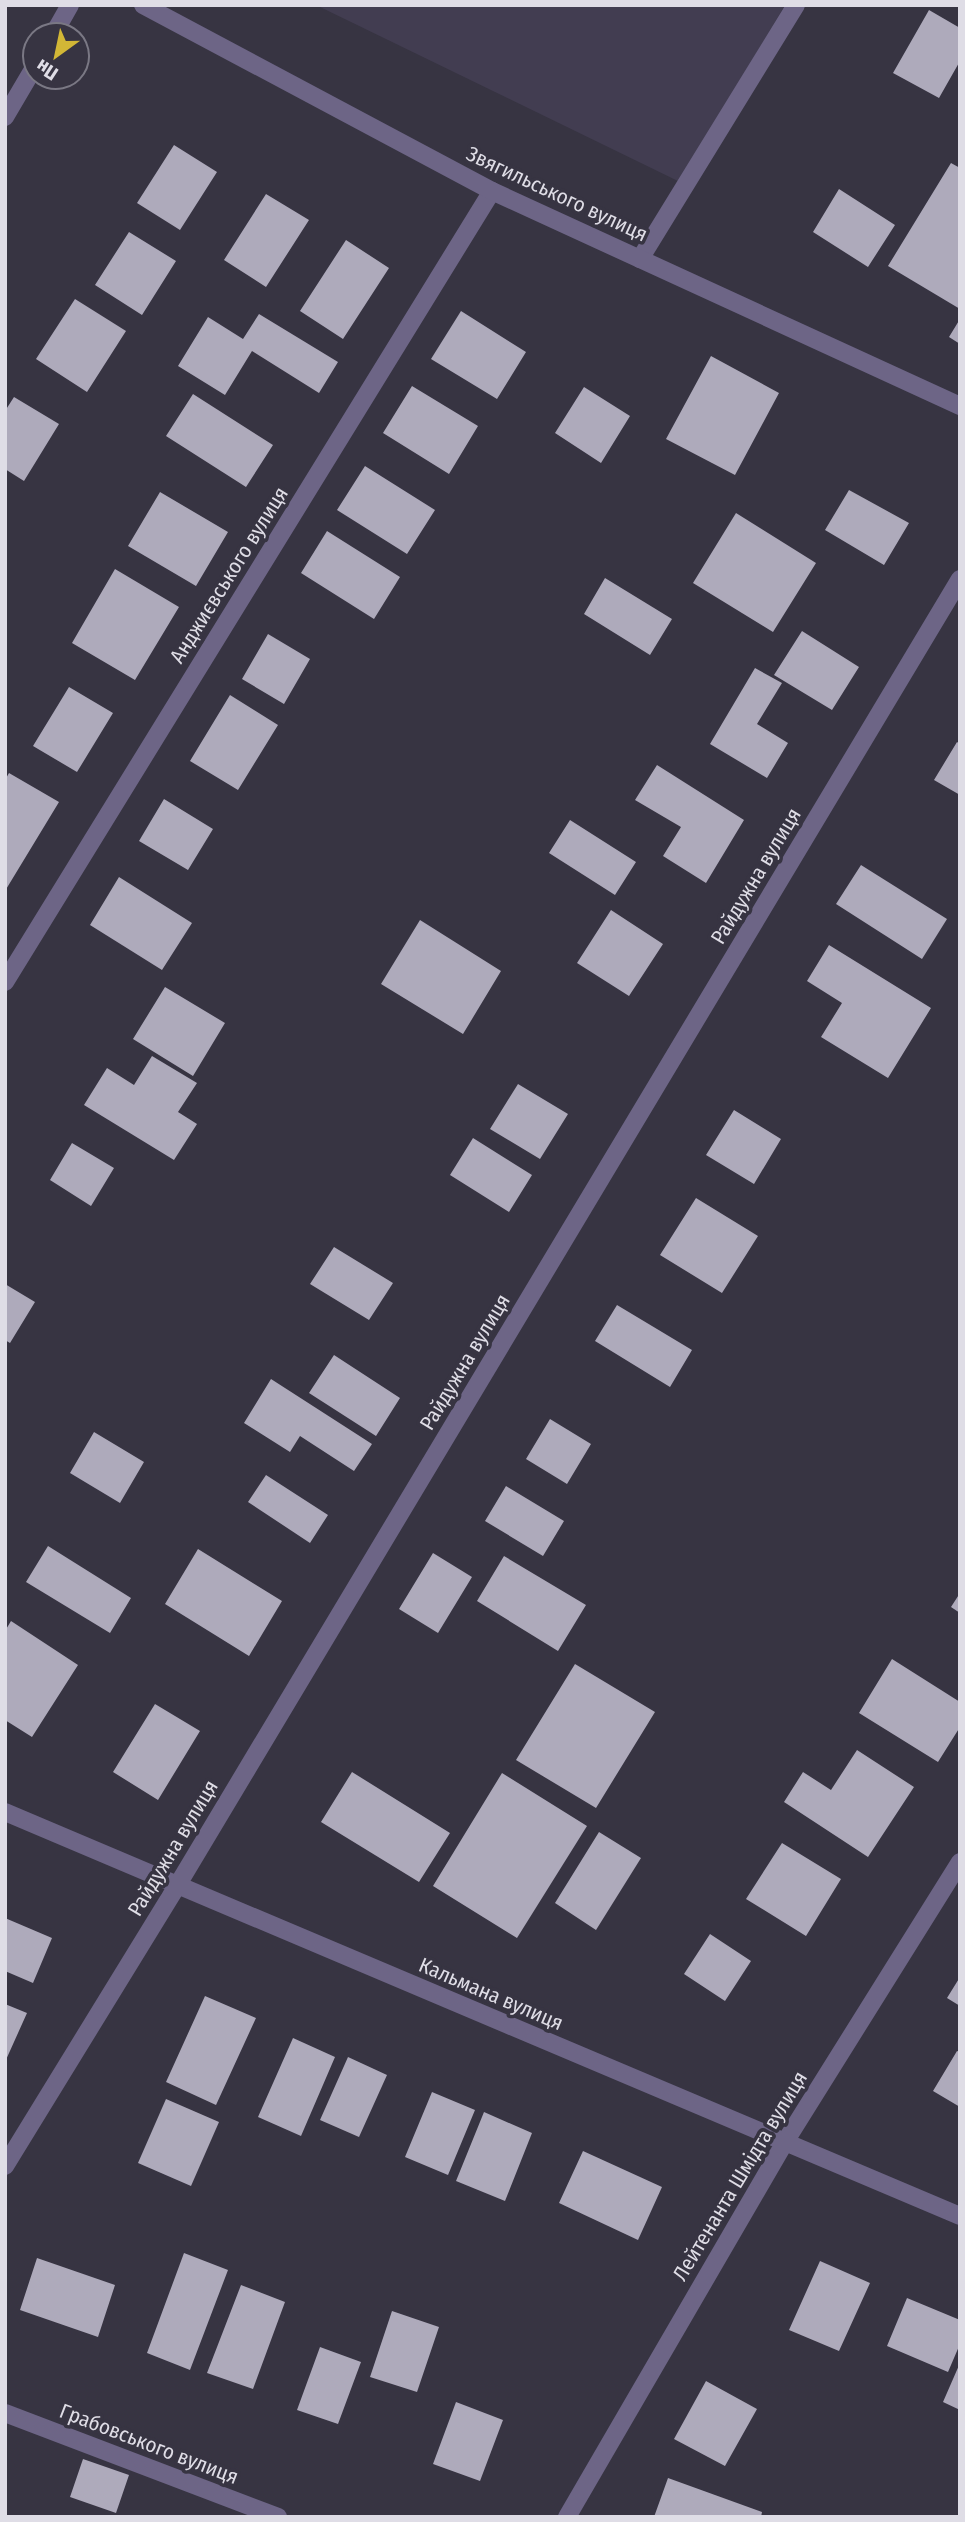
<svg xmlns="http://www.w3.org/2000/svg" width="965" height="2522" viewBox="0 0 965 2522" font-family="'Fira Sans Condensed',sans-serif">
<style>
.built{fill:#423d51}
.building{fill:#aeaabb}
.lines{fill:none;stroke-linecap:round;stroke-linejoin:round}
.service{stroke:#6d6586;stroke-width:18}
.minor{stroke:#6d6586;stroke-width:18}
.tertiary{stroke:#6d6586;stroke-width:18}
.labels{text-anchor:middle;stroke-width:7;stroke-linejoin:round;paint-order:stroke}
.street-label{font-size:21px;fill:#dfdde6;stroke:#373442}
</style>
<rect width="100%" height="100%" fill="#373442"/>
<path class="built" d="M 316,5 L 785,5 L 680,182 Z"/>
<path class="building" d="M 929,10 L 960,28 L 960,61 L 939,98 L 893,73 Z
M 174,145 L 217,172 L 180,230 L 137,203 Z
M 951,163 L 960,168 L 960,309 L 888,266 Z
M 839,189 L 895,225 L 868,267 L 813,232 Z
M 266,194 L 309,220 L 266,287 L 224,260 Z
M 129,232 L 176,261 L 142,315 L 95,285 Z
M 346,240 L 389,268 L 343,339 L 300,311 Z
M 75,299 L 126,331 L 87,392 L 36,359 Z
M 461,311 L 526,352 L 497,399 L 431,359 Z
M 259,314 L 338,362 L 319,393 L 252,351 L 225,395 L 178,366 L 208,317 L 243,339 Z
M 960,319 L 960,344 L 949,337 Z
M 711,356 L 779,393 L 735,475 L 666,439 Z
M 412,386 L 478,426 L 449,474 L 383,433 Z
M 584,387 L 630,416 L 601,463 L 555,433 Z
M 193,394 L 273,445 L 246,487 L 166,436 Z
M 14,397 L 59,424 L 24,481 L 5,469 L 5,411 Z
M 365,466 L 435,510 L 407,554 L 337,510 Z
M 849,490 L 909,523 L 884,565 L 825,530 Z
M 160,492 L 228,532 L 196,586 L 128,546 Z
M 736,513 L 816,563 L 773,632 L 693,583 Z
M 327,531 L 400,577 L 374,619 L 301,573 Z
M 115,569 L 179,607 L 135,680 L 72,643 Z
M 605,578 L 672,619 L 650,655 L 584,614 Z
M 802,631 L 859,667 L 832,710 L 774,675 Z
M 268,634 L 310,659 L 284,704 L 242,679 Z
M 755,668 L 782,683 L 757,724 L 788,743 L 767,778 L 710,744 Z
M 69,687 L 113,713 L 77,772 L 33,746 Z
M 230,695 L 278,725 L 238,790 L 190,761 Z
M 957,742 L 960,744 L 960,795 L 934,780 Z
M 657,765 L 744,820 L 706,883 L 663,856 L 681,827 L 635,800 Z
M 9,773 L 59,802 L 5,891 L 5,780 Z
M 164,799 L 213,829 L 188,870 L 139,841 Z
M 570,820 L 636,862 L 615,895 L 549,853 Z
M 861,865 L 947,919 L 922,959 L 836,904 Z
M 119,877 L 192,923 L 162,970 L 90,925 Z
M 611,910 L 663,944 L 629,996 L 577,963 Z
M 420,920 L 501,971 L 463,1034 L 381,984 Z
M 829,945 L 931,1008 L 888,1078 L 821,1037 L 842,1003 L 807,981 Z
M 165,987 L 225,1023 L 193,1076 L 133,1039 Z
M 152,1056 L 197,1083 L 178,1112 L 197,1124 L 174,1160 L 84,1105 L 107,1068 L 134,1085 Z
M 518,1084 L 568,1114 L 540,1159 L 490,1129 Z
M 734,1110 L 781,1139 L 754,1184 L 706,1155 Z
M 473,1138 L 532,1175 L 509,1212 L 450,1175 Z
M 72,1143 L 114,1168 L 91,1206 L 50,1180 Z
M 696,1198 L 758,1236 L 722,1293 L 660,1255 Z
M 334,1247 L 393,1283 L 369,1320 L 310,1284 Z
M 5,1284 L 35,1302 L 10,1343 L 5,1340 Z
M 617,1305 L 692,1350 L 670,1387 L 595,1341 Z
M 334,1355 L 400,1398 L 376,1436 L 309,1393 Z
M 271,1379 L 372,1444 L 354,1471 L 300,1436 L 290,1452 L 244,1423 Z
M 550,1419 L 591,1444 L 567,1484 L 526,1459 Z
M 94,1432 L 144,1462 L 120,1503 L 70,1473 Z
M 266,1475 L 328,1515 L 310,1543 L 248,1502 Z
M 506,1486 L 564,1521 L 543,1556 L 485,1521 Z
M 48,1546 L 131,1598 L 110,1633 L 26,1582 Z
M 198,1549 L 282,1601 L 249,1656 L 165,1604 Z
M 433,1553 L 472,1577 L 438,1633 L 399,1609 Z
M 504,1556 L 586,1605 L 558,1651 L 477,1601 Z
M 960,1593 L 960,1613 L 951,1607 Z
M 11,1621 L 78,1665 L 32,1737 L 5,1720 L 5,1631 Z
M 892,1659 L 960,1702 L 960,1727 L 938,1762 L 859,1713 Z
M 575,1664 L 655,1712 L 596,1808 L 516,1760 Z
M 155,1704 L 200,1731 L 158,1800 L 113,1772 Z
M 857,1750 L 914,1787 L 868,1857 L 784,1802 L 803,1772 L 831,1790 Z
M 352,1772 L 450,1833 L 419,1882 L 321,1822 Z
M 502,1773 L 587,1826 L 517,1938 L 433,1886 Z
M 599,1832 L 641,1858 L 596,1930 L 555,1903 Z
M 782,1843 L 841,1879 L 806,1936 L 746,1899 Z
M 5,1918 L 52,1938 L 33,1983 L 5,1971 Z
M 710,1934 L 751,1961 L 725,2001 L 684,1974 Z
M 960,1977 L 960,2006 L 947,1998 Z
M 205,1996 L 256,2018 L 216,2105 L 166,2082 Z
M 5,2004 L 27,2013 L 5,2062 Z
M 293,2038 L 335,2057 L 301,2136 L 258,2117 Z
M 957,2051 L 960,2052 L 960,2107 L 933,2091 Z
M 348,2057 L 387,2075 L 359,2137 L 320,2120 Z
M 432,2092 L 475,2110 L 448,2175 L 405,2157 Z
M 166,2099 L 219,2122 L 191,2186 L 138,2163 Z
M 484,2112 L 532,2133 L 505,2201 L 456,2181 Z
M 583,2151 L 662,2187 L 638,2240 L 559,2203 Z
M 184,2253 L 228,2270 L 190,2370 L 147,2353 Z
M 37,2258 L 115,2285 L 98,2337 L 20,2310 Z
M 820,2261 L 870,2283 L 839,2351 L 789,2330 Z
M 241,2285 L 285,2302 L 253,2389 L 207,2373 Z
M 907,2298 L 960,2320 L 960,2344 L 948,2372 L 887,2346 Z
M 392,2311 L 439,2327 L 417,2392 L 370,2377 Z
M 320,2347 L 361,2362 L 338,2424 L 297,2410 Z
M 960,2363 L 960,2410 L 943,2402 Z
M 706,2381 L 757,2409 L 725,2466 L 674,2439 Z
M 456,2402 L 503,2420 L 480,2481 L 433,2464 Z
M 83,2459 L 129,2475 L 116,2513 L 70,2497 Z
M 668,2478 L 762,2512 L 761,2517 L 654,2517 Z"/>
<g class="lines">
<path class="service" d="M 640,259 L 796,5"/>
<path class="minor" d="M 53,35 L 70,5
M 5,117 L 35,66
M 5,982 L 492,191
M 5,1812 L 960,2216
M 5,2166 L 177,1886 L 960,579
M 5,2413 L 278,2517
M 567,2517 L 785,2142 L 960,1862"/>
<path class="tertiary" d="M 143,5 L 492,191 L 960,406"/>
</g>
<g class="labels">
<g class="street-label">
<text transform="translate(557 194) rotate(25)" y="7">Звягильського вулиця</text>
<text transform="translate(229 575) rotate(-58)" y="7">Анджиєвського вулиця</text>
<text transform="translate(756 876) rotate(-59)" y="7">Райдужна вулиця</text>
<text transform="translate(465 1362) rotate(-59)" y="7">Райдужна вулиця</text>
<text transform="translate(173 1848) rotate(-59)" y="7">Райдужна вулиця</text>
<text transform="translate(491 1994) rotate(23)" y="7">Кальмана вулиця</text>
<text transform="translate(740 2176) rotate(-59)" y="7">Лейтенанта Шмідта вулиця</text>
<text transform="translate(149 2444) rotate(21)" y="7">Грабовського вулиця</text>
</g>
</g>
<rect width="965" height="2522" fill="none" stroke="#dfdde6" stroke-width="14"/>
<g transform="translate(56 56) rotate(213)"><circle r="33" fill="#373442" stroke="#7a7884" stroke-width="2"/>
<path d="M0-5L12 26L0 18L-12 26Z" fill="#d2b736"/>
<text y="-10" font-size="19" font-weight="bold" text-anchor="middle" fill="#dfdde6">Пн</text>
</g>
</svg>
